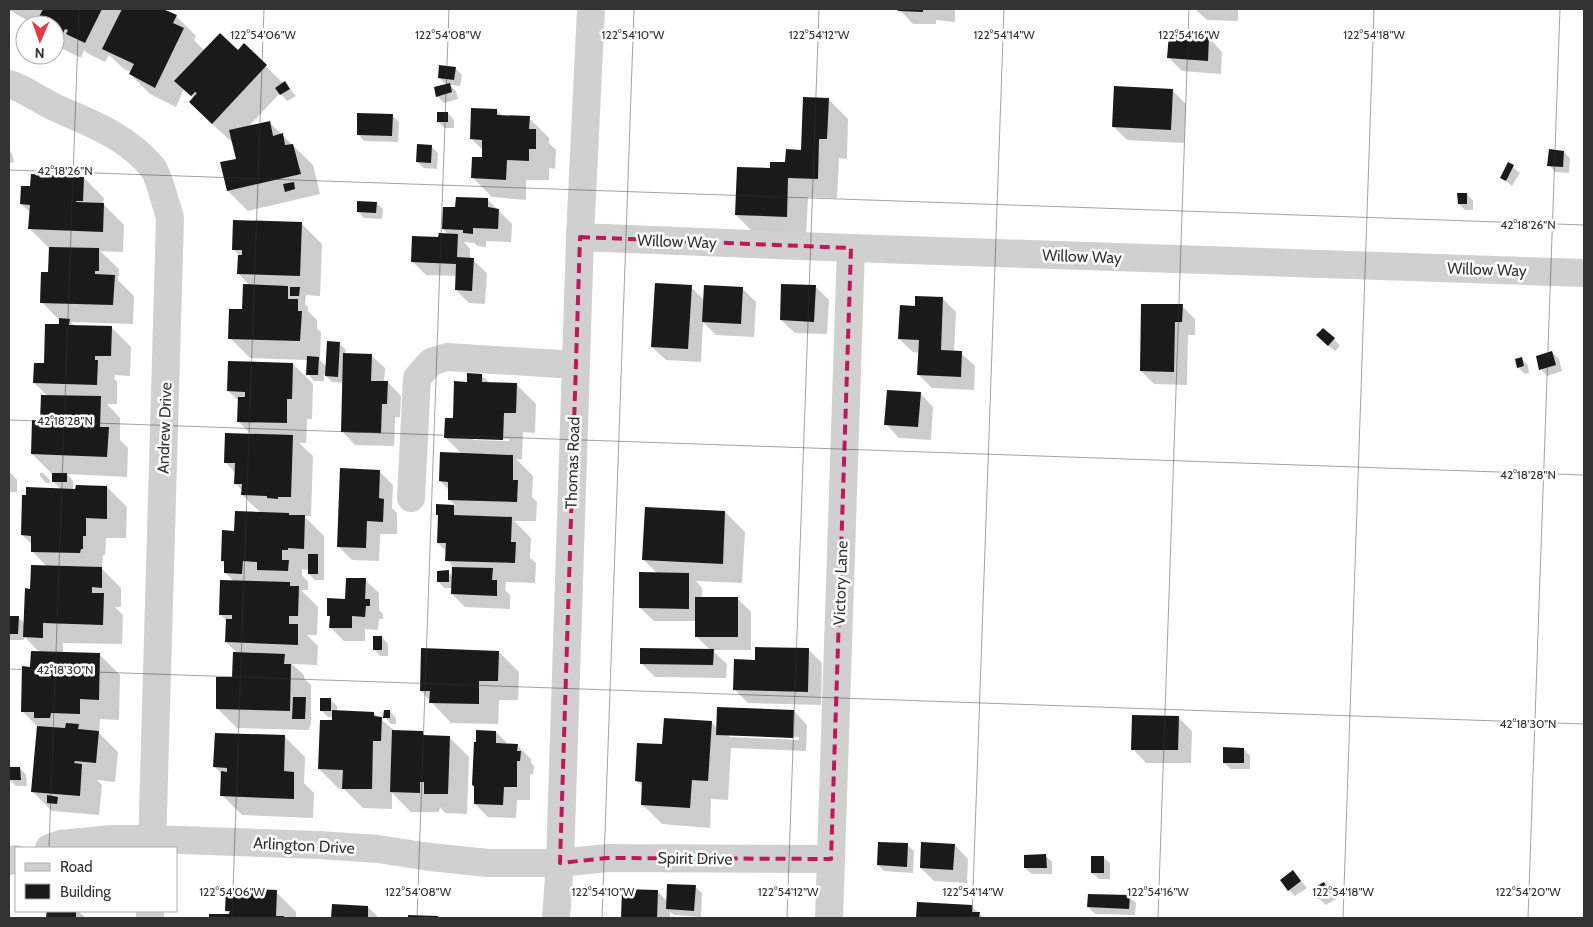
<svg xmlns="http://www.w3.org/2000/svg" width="1593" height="927" viewBox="0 0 1593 927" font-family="Cabin,sans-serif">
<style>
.shadow{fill:#0003;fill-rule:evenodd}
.building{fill:#1a1a1a}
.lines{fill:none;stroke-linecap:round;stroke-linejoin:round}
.minor{stroke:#d0d0d0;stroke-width:28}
.marked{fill:none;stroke:#c2185b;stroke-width:4;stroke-dasharray:10 6;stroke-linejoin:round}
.ticks{fill:none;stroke:#333;stroke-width:1;stroke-opacity:0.45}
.labels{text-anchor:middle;stroke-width:5;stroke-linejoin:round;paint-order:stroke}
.street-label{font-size:16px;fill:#333;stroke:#fff}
.ticks-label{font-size:12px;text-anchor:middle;fill:#333;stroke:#fff;stroke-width:5;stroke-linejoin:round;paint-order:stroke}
</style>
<rect width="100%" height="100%" fill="#fff"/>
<path class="shadow" d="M 9,9 L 161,9 L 176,16 L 196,36 L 194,40 L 205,51 L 238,52 L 244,45 L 284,84 L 285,83 L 296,96 L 287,101 L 280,93 L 248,127 L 269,122 L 313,165 L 320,194 L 248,211 L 228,191 L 222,163 L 237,159 L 234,144 L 210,122 L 194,98 L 184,89 L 176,107 L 150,94 L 130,74 L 131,72 L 124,69 L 109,55 L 105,62 L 87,53 L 84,50 L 81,58 L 55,45 L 55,25 L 36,25 L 9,10 Z
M 899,9 L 955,9 L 955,22 L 936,20 L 936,24 L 913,24 Z
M 1195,9 L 1238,9 L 1238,21 L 1207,20 Z
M 1209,38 L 1222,52 L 1221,74 L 1182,71 L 1169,58 Z
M 455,68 L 462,75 L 460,86 L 450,85 L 456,91 L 458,99 L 444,103 L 437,96 L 447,85 L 439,78 Z
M 1172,90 L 1186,104 L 1184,143 L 1127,140 L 1113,126 Z
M 828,99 L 848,119 L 847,159 L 839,158 L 837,198 L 808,197 L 806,236 L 756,235 L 736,215 L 771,170 L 786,164 L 802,151 Z
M 497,110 L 503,117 L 529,118 L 549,138 L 549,143 L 556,150 L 555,169 L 549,168 L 549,180 L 526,180 L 526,200 L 492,197 L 472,177 L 483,159 L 484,151 L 471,139 Z
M 448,113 L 454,120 L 454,128 L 445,128 L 438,122 Z
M 392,115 L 399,122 L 398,142 L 364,141 L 358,134 Z
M 431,146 L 438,153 L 437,169 L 424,168 L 417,162 Z
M 9,150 L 12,154 L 14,162 L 9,163 Z
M 1564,152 L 1570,158 L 1569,173 L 1555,172 L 1549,165 Z
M 1509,164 L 1520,173 L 1512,186 L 1501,177 Z
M 84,178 L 104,198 L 103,204 L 124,225 L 123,252 L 100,251 L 119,269 L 118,280 L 134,296 L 133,324 L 71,322 L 75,326 L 111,327 L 131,347 L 130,376 L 115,375 L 114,379 L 117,381 L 117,404 L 107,404 L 120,418 L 120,440 L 128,448 L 127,477 L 67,474 L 73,481 L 73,490 L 107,487 L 127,507 L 126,538 L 106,538 L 105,555 L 103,555 L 102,569 L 121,588 L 121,607 L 115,607 L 123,615 L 122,644 L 63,643 L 63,653 L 100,655 L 120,675 L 119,720 L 100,719 L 99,733 L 118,752 L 115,782 L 97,780 L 102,785 L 99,815 L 52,811 L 32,791 L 38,727 L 22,711 L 31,668 L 40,653 L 25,637 L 24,640 L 9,640 L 9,617 L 18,617 L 25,624 L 31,590 L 47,567 L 32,551 L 32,544 L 22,535 L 61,490 L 53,481 L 52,474 L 32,454 L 48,396 L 34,383 L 45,365 L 60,326 L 60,321 L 42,302 L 49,273 L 50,249 L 30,229 L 31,213 L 21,204 Z
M 1467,194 L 1473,201 L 1473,210 L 1465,210 L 1459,204 Z
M 488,200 L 512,224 L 511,242 L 486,241 L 486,247 L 477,246 L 474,243 L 464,242 L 470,249 L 470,259 L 473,260 L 487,273 L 485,304 L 469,303 L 456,290 L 456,276 L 426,275 L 412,261 L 440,238 L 449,235 L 443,229 L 456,208 Z
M 376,203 L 383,209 L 382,219 L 364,218 L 358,211 Z
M 302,224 L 322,244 L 320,296 L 306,295 L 305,304 L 308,307 L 308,311 L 317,320 L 317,329 L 321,332 L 320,360 L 326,366 L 339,343 L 346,350 L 345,354 L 371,355 L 385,368 L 384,382 L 388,382 L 401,396 L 400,417 L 395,417 L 394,446 L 355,445 L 342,431 L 344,383 L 332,382 L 324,374 L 324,381 L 314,381 L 308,374 L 308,360 L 250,358 L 230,338 L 243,310 L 250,286 L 238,273 L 239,255 L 233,249 Z
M 815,286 L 829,300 L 827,334 L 795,333 L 781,320 Z
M 691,287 L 704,300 L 742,288 L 756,302 L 754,337 L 716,335 L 703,322 L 701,362 L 666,360 L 652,347 Z
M 943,299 L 956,312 L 954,352 L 961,353 L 975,366 L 974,390 L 932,388 L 918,374 L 920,353 L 913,352 L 899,339 L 916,308 Z
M 1182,306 L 1195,319 L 1195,335 L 1188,335 L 1187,385 L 1154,384 L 1141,371 Z
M 1334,339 L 1340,346 L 1335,351 L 1324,342 Z
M 1552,352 L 1559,359 L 1562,371 L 1547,376 L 1541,369 Z
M 1521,359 L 1528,365 L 1529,373 L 1525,374 L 1518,367 Z
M 293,364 L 313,384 L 312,419 L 307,419 L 306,443 L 299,443 L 313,456 L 311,516 L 304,516 L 324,536 L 324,580 L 315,580 L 309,574 L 309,570 L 302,569 L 302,575 L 308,582 L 308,590 L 301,590 L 318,607 L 317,635 L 307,635 L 318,646 L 317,665 L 292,664 L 304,675 L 304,678 L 311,685 L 311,725 L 310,725 L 309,730 L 237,728 L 217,708 L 234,679 L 238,654 L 226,642 L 227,621 L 220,614 L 234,582 L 225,572 L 225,564 L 222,560 L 235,532 L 261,513 L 242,495 L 243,491 L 235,483 L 236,473 L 225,462 L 252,435 L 238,421 L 239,401 L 228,391 Z
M 481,375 L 490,383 L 516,384 L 536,404 L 535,433 L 523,432 L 522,459 L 516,459 L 533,476 L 532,497 L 537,502 L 536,521 L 514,521 L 531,538 L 530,558 L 536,563 L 535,583 L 506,582 L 505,590 L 510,595 L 510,609 L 465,607 L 452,594 L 452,588 L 444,588 L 438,581 L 448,572 L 452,576 L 453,567 L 447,560 L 447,552 L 438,543 L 439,517 L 437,515 L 437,505 L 456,506 L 449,499 L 449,490 L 440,481 L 462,454 L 445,437 L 454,420 L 468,383 ZM 473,438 L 509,439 L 509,441 L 473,440 Z
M 920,393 L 933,407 L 931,440 L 899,438 L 886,424 Z
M 379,471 L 393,485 L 392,508 L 397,513 L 397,534 L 380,534 L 379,561 L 352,560 L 339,547 Z
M 9,473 L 11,473 L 17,480 L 17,492 L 9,492 Z
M 40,473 L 43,473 L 50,480 L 50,483 L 46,483 L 40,476 Z
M 725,512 L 745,532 L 742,583 L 696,581 L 702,588 L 702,598 L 737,598 L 751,612 L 751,650 L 712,650 L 727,664 L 726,678 L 655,677 L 641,663 L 710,650 L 696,636 L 696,621 L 654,621 L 640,608 L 658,574 L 644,560 Z
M 365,580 L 379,593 L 379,610 L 383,614 L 383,619 L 379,619 L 378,630 L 365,629 L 365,641 L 344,641 L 330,627 L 331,618 L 328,615 L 346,600 Z
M 382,637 L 388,644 L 388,656 L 380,656 L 374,649 Z
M 808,649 L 822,663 L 821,705 L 748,703 L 734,689 L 756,661 Z
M 499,652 L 519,672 L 518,700 L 499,700 L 498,724 L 451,723 L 421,691 Z
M 331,700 L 337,706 L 337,712 L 374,713 L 395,731 L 422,732 L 426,737 L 449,737 L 469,757 L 467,814 L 445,813 L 440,807 L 439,812 L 411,812 L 392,793 L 392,809 L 363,808 L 344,789 L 339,789 L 319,769 L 333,717 L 328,717 L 321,710 Z
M 390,711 L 396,718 L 396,724 L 391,724 L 385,717 Z
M 794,711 L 807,725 L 806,751 L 731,748 L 728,800 L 711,799 L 710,828 L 662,824 L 642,804 L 643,787 L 636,780 L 663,746 L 711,722 L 717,728 ZM 729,734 L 799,737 L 799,740 L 729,737 Z
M 1178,717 L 1192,731 L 1191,763 L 1146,763 L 1133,749 Z
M 496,732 L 509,745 L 517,745 L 531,759 L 531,763 L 534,766 L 533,774 L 530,774 L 530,800 L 517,800 L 516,818 L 488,817 L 475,804 L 477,743 Z
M 285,737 L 305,757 L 304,783 L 314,793 L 313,818 L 242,815 L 222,795 L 222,775 L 215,767 Z
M 1244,749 L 1250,756 L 1250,769 L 1231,769 L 1224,763 Z
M 20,768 L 26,775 L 27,786 L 16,786 L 10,780 L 9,788 L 9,777 L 10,778 Z
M 907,845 L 914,851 L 913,873 L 884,871 L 878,865 Z
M 955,845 L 968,859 L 967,883 L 934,881 L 921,868 Z
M 1046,856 L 1052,862 L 1052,874 L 1032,874 L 1025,868 Z
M 1103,857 L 1110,863 L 1110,879 L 1099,879 L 1092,873 Z
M 1293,871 L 1307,888 L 1295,896 L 1289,890 Z
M 1324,884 L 1330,890 L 1336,899 L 1326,905 L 1319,899 L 1314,889 Z
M 695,887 L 702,893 L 701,917 L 674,915 L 670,912 L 670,918 L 622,918 L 623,890 L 657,891 L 667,901 Z
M 276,892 L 296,912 L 296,918 L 210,918 L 210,915 L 231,916 L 226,911 Z
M 1129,897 L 1136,903 L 1135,915 L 1095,914 L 1088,907 Z
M 919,903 L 971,906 L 984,918 L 918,918 Z
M 333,906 L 368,907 L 379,918 L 333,918 Z
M 48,911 L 78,911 L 86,918 L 48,918 Z"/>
<path class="building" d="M 43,9 L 102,9 L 85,43 L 66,34 L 68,30 L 65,29 L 60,39 L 55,36 L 55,25 L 35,25 Z
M 122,9 L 163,9 L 177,15 L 173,23 L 184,28 L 155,88 L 129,74 L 134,64 L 102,49 Z
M 898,9 L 923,9 L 923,12 L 898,11 Z
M 220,33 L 238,50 L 244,43 L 267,65 L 212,124 L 189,102 L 197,93 L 195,92 L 191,96 L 174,81 Z
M 1169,34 L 1209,37 L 1208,61 L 1167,58 Z
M 439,65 L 456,67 L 454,80 L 438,78 Z
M 285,81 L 290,89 L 280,95 L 275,88 Z
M 450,83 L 452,92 L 436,97 L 434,87 Z
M 1114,86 L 1173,89 L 1171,130 L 1112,127 Z
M 803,97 L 829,98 L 827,139 L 819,139 L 818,179 L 788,178 L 787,217 L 735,215 L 737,167 L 770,168 L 770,162 L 785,162 L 786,149 L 801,150 Z
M 471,108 L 497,109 L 497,115 L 530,116 L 529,129 L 536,129 L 536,149 L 529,149 L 529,161 L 507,160 L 506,180 L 471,178 L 472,157 L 482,157 L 482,140 L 470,139 Z
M 437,112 L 448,112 L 448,122 L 437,122 Z
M 357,113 L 393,114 L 392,136 L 357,135 Z
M 270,121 L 273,136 L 283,133 L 285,145 L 293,144 L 301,174 L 227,191 L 220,162 L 236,159 L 229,130 Z
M 417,144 L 432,145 L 431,163 L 416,162 Z
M 1549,149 L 1564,151 L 1563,167 L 1547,166 Z
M 1508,162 L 1514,165 L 1506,181 L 1500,178 Z
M 31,174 L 84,177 L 83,201 L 76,201 L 76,202 L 104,203 L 103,232 L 28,229 L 30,205 L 20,204 L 21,186 L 30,186 Z
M 294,182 L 295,189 L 285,192 L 283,184 Z
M 1457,193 L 1467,193 L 1467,204 L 1458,204 Z
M 456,197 L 488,198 L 488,207 L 499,209 L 498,229 L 473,228 L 473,234 L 463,233 L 463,230 L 442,229 L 443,207 L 455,207 Z
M 357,201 L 377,202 L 376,213 L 357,212 Z
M 233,220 L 302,222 L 300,276 L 237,274 L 238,255 L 242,255 L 242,250 L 232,250 Z
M 439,233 L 458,234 L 457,257 L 474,258 L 472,291 L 455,290 L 456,264 L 411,262 L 412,236 L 438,237 Z
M 49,247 L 99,248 L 99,271 L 95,271 L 95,274 L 115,275 L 113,305 L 40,303 L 41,272 L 48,272 Z
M 655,283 L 692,285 L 688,349 L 651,347 Z
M 243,284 L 288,286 L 288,299 L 298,299 L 298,311 L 302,311 L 300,341 L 228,339 L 229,309 L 242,309 Z
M 781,284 L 816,285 L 814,322 L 780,320 Z
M 704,285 L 743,287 L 741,324 L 702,322 Z
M 290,287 L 300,287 L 299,296 L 290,296 Z
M 915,296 L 943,297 L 941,350 L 962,351 L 961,377 L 917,375 L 919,340 L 898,339 L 900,305 L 915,306 Z
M 1141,304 L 1183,304 L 1182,322 L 1175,322 L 1174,372 L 1140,371 Z
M 59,318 L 70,319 L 69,325 L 112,326 L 111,356 L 95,356 L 95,360 L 98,360 L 97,385 L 33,383 L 34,363 L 44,363 L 45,324 L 59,324 Z
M 1323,328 L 1335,338 L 1328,346 L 1316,335 Z
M 327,341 L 340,342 L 338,377 L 325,376 Z
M 1552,351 L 1556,365 L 1539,370 L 1536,356 Z
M 343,353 L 372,354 L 371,381 L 388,381 L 387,404 L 382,404 L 381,433 L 341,432 Z
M 307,356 L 319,357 L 318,375 L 306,375 Z
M 1522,357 L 1524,366 L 1517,368 L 1515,359 Z
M 228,361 L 293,363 L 292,399 L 287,399 L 287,423 L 237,422 L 238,397 L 245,397 L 245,392 L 227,391 Z
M 467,373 L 482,374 L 482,382 L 517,383 L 516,413 L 504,413 L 503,440 L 444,438 L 445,418 L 453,418 L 454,381 L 467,382 Z
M 887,390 L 921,392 L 918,427 L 884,425 Z
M 41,395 L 101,396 L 100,427 L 109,427 L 107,457 L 31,454 L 32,420 L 40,421 Z
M 225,433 L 293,435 L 291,497 L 278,497 L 278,499 L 267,498 L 267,496 L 241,495 L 242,484 L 234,484 L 235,463 L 224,463 Z
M 440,452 L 513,455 L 513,480 L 518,480 L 517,502 L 448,500 L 448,482 L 439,481 Z
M 340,468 L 380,470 L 379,498 L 384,499 L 383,522 L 367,521 L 366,548 L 337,547 Z
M 52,473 L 67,473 L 67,482 L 52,482 Z
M 76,485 L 107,486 L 107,519 L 86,518 L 86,536 L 83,536 L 83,549 L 81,549 L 80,553 L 31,552 L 31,536 L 21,535 L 22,495 L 26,495 L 26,487 L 75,489 Z
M 436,504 L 454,505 L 454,515 L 512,517 L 511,542 L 516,542 L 515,563 L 445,561 L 446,543 L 437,543 L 438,515 L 436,515 Z
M 645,507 L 725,511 L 723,564 L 642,560 Z
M 235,511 L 289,513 L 289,515 L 305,515 L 304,549 L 288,548 L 288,550 L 282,550 L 282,560 L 289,560 L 288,571 L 257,570 L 257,562 L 243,561 L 242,574 L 224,573 L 224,561 L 221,561 L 222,530 L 234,531 Z
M 308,554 L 318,554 L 318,574 L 308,574 Z
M 31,565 L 102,567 L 102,588 L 92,587 L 92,593 L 104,593 L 103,625 L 43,623 L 43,638 L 23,637 L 25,588 L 30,589 Z
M 452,567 L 493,568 L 492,580 L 497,580 L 497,596 L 451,594 Z
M 449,570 L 449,582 L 437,582 L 437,571 Z
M 639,572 L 689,573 L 689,609 L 639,608 Z
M 346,578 L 366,578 L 365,599 L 370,599 L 370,606 L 366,606 L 365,617 L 352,616 L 352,628 L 329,628 L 330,616 L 327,616 L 327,598 L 345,599 Z
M 220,580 L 290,582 L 290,586 L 299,586 L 298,616 L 289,616 L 289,624 L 298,624 L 298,645 L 225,642 L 226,619 L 232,619 L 232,615 L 219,615 Z
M 695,597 L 738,597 L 738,637 L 695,637 Z
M 9,616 L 19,616 L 18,634 L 9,634 Z
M 373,636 L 382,636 L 382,650 L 373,650 Z
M 755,647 L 809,648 L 808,692 L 733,690 L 734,659 L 755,660 Z
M 421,648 L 499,651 L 498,681 L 479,681 L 479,704 L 429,703 L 430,691 L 420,691 Z
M 640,648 L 714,649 L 713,665 L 640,664 Z
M 31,651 L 100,653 L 99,700 L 80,699 L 80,714 L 51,713 L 50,718 L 34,718 L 34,712 L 21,712 L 22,666 L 30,667 Z
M 233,652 L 285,654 L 284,664 L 291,664 L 290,711 L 216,709 L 216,677 L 232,677 Z
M 293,697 L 306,697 L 305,719 L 292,719 Z
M 320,698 L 331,698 L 331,711 L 320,711 Z
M 717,707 L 794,710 L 793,738 L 716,735 Z
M 332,710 L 374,712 L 374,716 L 382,717 L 381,741 L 373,741 L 372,789 L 342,789 L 343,770 L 318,769 L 320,720 L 332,720 Z
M 384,710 L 390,710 L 390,718 L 383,718 Z
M 1132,715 L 1179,716 L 1178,750 L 1131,750 Z
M 664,718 L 712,721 L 708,781 L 692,780 L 690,808 L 641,805 L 642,782 L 635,781 L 637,743 L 662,744 Z
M 66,723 L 79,724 L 78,729 L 99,731 L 96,763 L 75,761 L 74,763 L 82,764 L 80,796 L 31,792 L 37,726 L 65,728 Z
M 392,730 L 423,731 L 423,735 L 450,736 L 448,794 L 424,794 L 424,782 L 420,782 L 420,793 L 390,792 Z
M 476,730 L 496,731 L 496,743 L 518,744 L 517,751 L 521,751 L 520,761 L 517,761 L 517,787 L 504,787 L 503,805 L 474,804 L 474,786 L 472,785 L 474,742 L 476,742 Z
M 215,733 L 285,735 L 284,771 L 294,772 L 294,799 L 220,796 L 221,771 L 227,772 L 227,768 L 213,767 Z
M 1223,747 L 1244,748 L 1244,763 L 1223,763 Z
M 9,767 L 20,767 L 21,780 L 9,780 Z
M 47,795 L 58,797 L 57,804 L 47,803 Z
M 878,842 L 908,843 L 907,867 L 877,865 Z
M 921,842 L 955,844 L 953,870 L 920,868 Z
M 1046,854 L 1047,868 L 1024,868 L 1024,855 Z
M 1091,856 L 1104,856 L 1104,873 L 1091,873 Z
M 1293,870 L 1301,881 L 1288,891 L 1280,880 Z
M 1324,882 L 1330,893 L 1318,899 L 1312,889 Z
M 667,884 L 696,885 L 694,911 L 666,909 Z
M 226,888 L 277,890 L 276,916 L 284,916 L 284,918 L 209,918 L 209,914 L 229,914 L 230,911 L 225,911 Z
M 622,889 L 658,890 L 657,918 L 621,918 Z
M 1088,894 L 1130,895 L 1129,909 L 1087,907 Z
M 917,902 L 972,905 L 972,912 L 980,912 L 979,918 L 916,918 Z
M 332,904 L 368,906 L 368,918 L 331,918 Z
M 47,911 L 76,911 L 76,918 L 46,918 Z
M 408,915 L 438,916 L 438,918 L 408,918 Z"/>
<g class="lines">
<path class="minor" d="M 9,84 C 26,89 40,101 56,108 C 93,124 126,136 153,168 C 158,174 167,208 170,218 L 152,848
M 580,237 L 851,248 L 1584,273
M 411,498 L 417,378 L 431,362 L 447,357 L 576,365
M 49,848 L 61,844 L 112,839 L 152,839 L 319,845 L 378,849 L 430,857 L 488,863 L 560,863 L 607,858 L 831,859
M 9,861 L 16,859
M 150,918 L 150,911
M 556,918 L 560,863 L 580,237 L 591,9
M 829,918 L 851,248"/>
</g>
<path class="marked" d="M 580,237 L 851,248 L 831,859 L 607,858 L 560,863 Z"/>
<path class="ticks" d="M 9,170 L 1584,225M 9,420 L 1584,475M 9,669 L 1584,724M 49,848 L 79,9M 47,918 L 47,911M 232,918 L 264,9M 417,918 L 449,9M 602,918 L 634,9M 787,918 L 819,9M 972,918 L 1004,9M 1158,918 L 1189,9M 1343,918 L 1374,9M 1528,918 L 1560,9"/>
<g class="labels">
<g class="street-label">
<text transform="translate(677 241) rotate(2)" y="6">Willow Way</text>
<text transform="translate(1082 256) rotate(2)" y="6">Willow Way</text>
<text transform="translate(1487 269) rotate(2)" y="6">Willow Way</text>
<text transform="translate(164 428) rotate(-88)" y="6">Andrew Drive</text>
<text transform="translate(572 463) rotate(-88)" y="6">Thomas Road</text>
<text transform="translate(840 583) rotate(-88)" y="6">Victory Lane</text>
<text transform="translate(304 845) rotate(3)" y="6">Arlington Drive</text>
<text transform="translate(695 858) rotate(1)" y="6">Spirit Drive</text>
</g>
</g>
<g class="ticks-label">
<text x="263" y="39">122°54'06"W</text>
<text x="448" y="39">122°54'08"W</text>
<text x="633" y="39">122°54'10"W</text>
<text x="819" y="39">122°54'12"W</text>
<text x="1004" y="39">122°54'14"W</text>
<text x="1189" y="39">122°54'16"W</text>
<text x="1374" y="39">122°54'18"W</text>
<text x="65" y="175">42°18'26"N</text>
<text x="1528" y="229">42°18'26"N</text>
<text x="65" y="425">42°18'28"N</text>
<text x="1528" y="479">42°18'28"N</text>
<text x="65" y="674">42°18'30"N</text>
<text x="1528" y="728">42°18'30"N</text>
<text x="232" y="896">122°54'06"W</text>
<text x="418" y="896">122°54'08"W</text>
<text x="603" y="896">122°54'10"W</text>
<text x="788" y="896">122°54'12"W</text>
<text x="973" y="896">122°54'14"W</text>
<text x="1158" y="896">122°54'16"W</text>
<text x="1343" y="896">122°54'18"W</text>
<text x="1528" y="896">122°54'20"W</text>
</g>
<rect width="1593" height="927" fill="none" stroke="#333333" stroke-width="20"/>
<rect x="15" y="847" width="162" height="65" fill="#ffffff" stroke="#adadad"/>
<rect x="25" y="863" width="25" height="8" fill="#d0d0d0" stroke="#adadad"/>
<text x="60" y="872" font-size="15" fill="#333333">Road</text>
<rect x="25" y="884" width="25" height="15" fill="#1a1a1a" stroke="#adadad"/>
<text x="60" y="897" font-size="15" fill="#333333">Building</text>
<g transform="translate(40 40) rotate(182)"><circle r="24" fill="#ffffff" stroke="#adadad"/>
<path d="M0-4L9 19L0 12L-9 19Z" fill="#e63946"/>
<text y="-8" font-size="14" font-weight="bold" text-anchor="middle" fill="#333333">N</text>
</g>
</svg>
